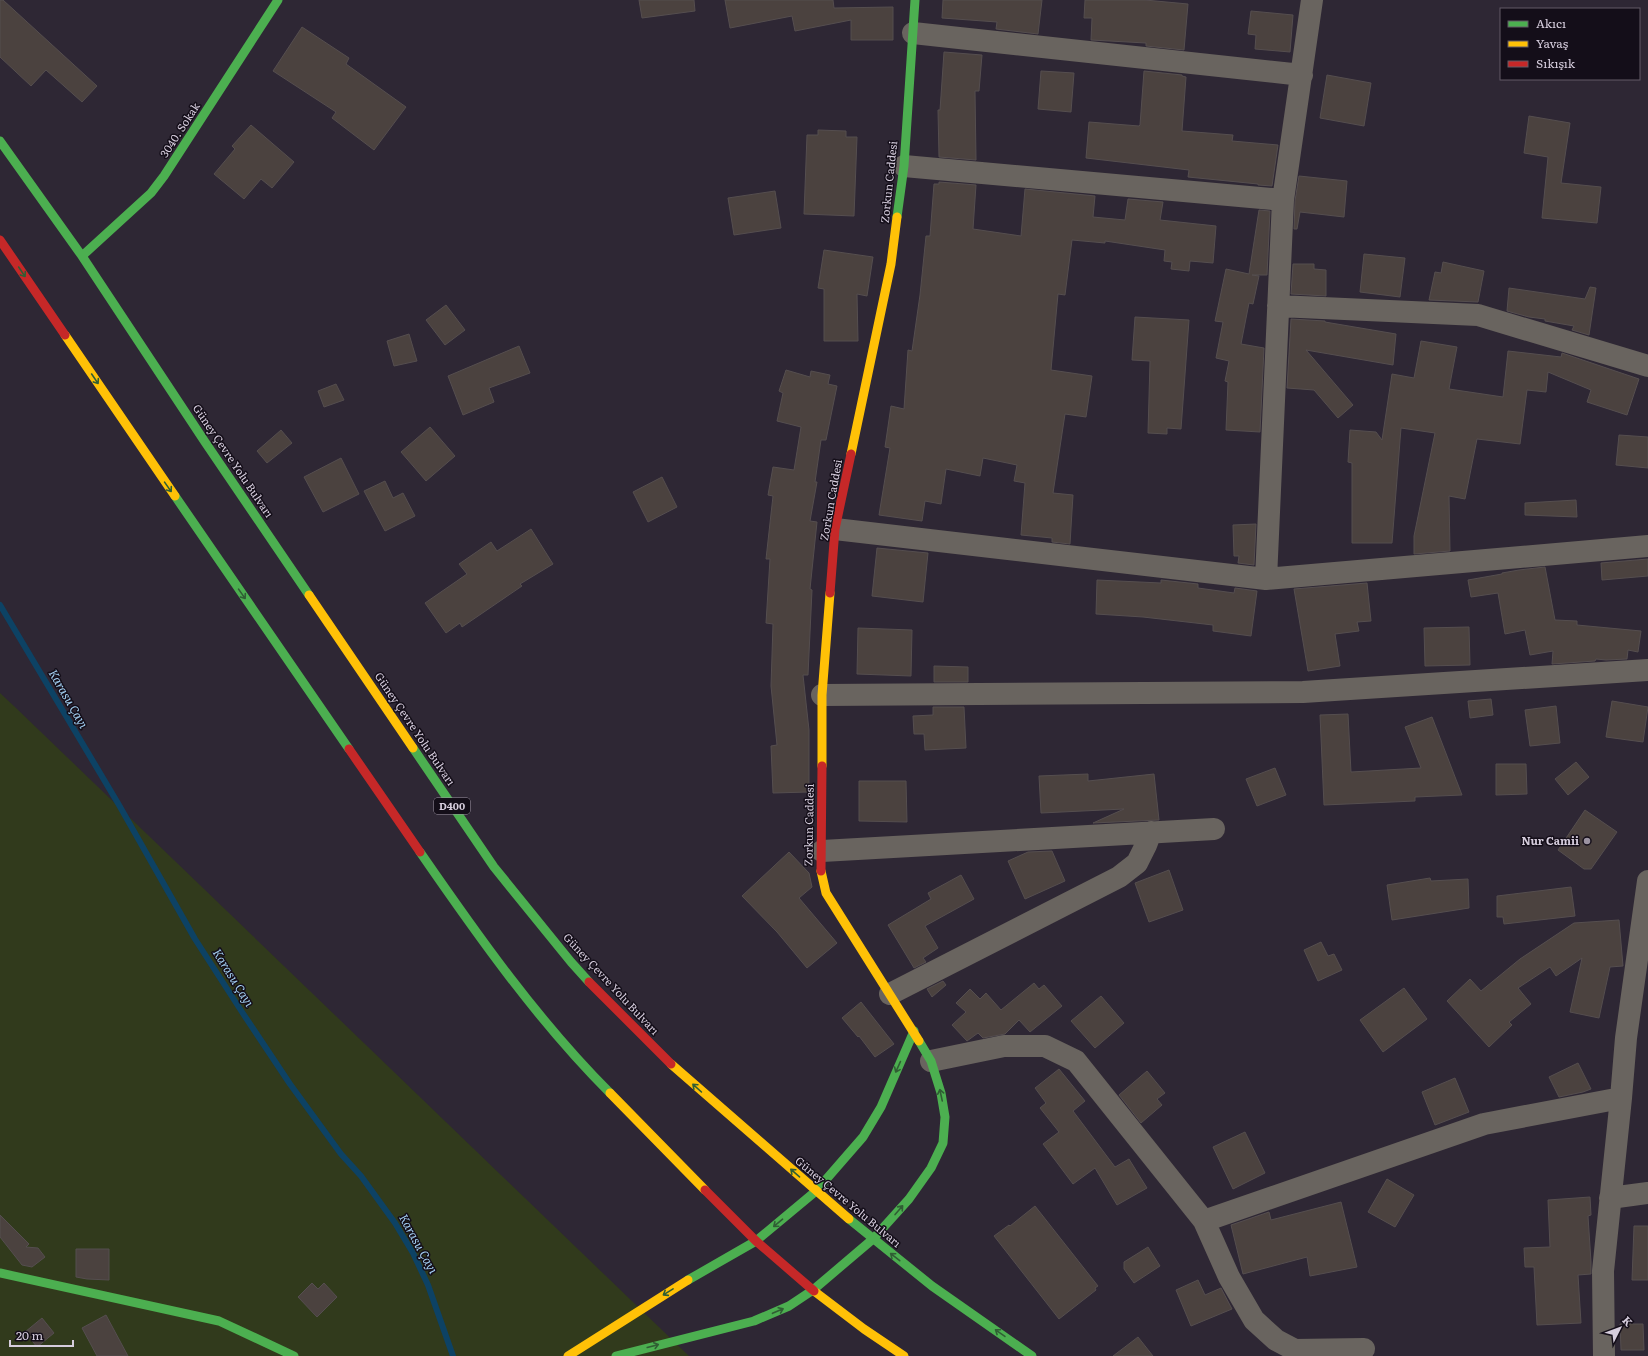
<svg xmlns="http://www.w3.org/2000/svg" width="1648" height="1356" viewBox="0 0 1648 1356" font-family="Literata,serif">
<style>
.green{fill:#313a1c}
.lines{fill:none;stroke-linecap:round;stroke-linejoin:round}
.stream{stroke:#0d4264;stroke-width:6}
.building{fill:#4b423f;stroke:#554e4f}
.street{stroke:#69645f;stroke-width:22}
.fast{stroke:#4caf50;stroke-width:9}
.slow{stroke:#ffc107;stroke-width:9}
.jam{stroke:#c62828;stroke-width:9}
.oneway{stroke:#305e34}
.poi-dot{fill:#9b93a2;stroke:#140e19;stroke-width:1.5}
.labels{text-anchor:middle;stroke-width:3;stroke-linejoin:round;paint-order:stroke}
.shield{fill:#140e19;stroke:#9c94a2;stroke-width:1}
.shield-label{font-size:10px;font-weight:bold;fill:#d6cddd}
.street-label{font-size:11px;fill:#d6cddd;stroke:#140e19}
.poi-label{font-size:11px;font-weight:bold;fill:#d6cddd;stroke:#140e19;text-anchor:end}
.water-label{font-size:12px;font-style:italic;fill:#a4d1f4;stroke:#140e19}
</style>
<rect width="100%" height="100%" fill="#2e2734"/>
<path class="green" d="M 0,693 L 16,708 L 689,1356 L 0,1356 Z"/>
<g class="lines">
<path class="stream" d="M 0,605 L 119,805 L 195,939 L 242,1012 L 290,1084 L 341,1154 L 361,1176 L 395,1223 L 413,1253 L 428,1285 L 453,1356"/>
</g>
<path class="building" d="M 0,0 L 3,0 L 97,86 L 82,102 L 46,70 L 31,86 L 0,57 Z
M 639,0 L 694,0 L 695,11 L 642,18 Z
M 725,0 L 833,0 L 834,8 L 893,7 L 893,40 L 851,40 L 851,20 L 795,31 L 792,16 L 730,28 Z
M 943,0 L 1042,0 L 1038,34 L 996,29 L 997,22 L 942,18 Z
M 1085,0 L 1145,0 L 1188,4 L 1184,50 L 1146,46 L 1146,43 L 1091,40 L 1092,18 L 1084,18 Z
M 1251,11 L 1293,15 L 1290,52 L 1255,49 L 1256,35 L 1248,34 Z
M 302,27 L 349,58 L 346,64 L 406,107 L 374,150 L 332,118 L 336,112 L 273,71 Z
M 944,52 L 982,55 L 979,91 L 975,91 L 976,160 L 939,157 L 938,110 L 940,110 Z
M 1041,71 L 1074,73 L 1071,112 L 1038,109 Z
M 1144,71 L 1182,75 L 1182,76 L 1186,77 L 1182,131 L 1233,135 L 1232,141 L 1278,145 L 1272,186 L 1258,185 L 1258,184 L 1188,177 L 1189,170 L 1086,158 L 1089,122 L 1139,126 L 1140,125 Z
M 1327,75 L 1371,83 L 1364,126 L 1320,118 Z
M 1529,116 L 1570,123 L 1561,183 L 1601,187 L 1597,223 L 1542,218 L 1548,157 L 1524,153 Z
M 251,125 L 294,162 L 272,188 L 261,179 L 244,199 L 214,174 L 235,149 L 232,146 Z
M 818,130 L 846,131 L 846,137 L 857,137 L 854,216 L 804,214 L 807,135 L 818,135 Z
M 1299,176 L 1347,181 L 1344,217 L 1300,212 L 1297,229 L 1294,229 L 1295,201 Z
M 939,182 L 976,185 L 973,229 L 1021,236 L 1025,189 L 1095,196 L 1093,217 L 1125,220 L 1128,199 L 1163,202 L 1160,220 L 1216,226 L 1213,263 L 1190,261 L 1189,271 L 1171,269 L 1172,262 L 1164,261 L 1165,250 L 1105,241 L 1105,243 L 1072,240 L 1065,295 L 1058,294 L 1051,370 L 1092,376 L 1086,417 L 1065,414 L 1053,493 L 1073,495 L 1070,544 L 1052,542 L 1052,538 L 1021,535 L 1025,483 L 1014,481 L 1017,465 L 983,458 L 980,476 L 946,469 L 941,504 L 925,501 L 922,521 L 879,515 L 890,448 L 885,447 L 891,406 L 904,409 L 908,350 L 912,351 L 920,295 L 926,236 L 930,236 L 934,184 L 939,184 Z
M 775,191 L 781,228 L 734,235 L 728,198 Z
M 1259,210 L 1270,211 L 1267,275 L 1252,275 L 1259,276 L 1253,304 L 1249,303 L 1241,344 L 1264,348 L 1260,432 L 1226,430 L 1228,382 L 1225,381 L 1229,361 L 1216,358 L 1223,322 L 1215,321 L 1226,269 L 1249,274 Z
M 824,250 L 873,257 L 867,296 L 857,294 L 858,341 L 824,341 L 824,289 L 818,288 Z
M 1364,254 L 1405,258 L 1400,297 L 1360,292 Z
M 1443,262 L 1484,271 L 1478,302 L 1429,300 L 1435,272 L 1441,273 Z
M 1293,264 L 1314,264 L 1314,269 L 1326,270 L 1326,296 L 1291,294 Z
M 1590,287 L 1596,288 L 1589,335 L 1572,330 L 1574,326 L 1545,321 L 1545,319 L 1529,317 L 1507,311 L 1509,288 L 1585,299 Z
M 446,305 L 465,330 L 445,345 L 426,320 Z
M 1135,317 L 1189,320 L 1181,429 L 1167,428 L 1167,434 L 1148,433 L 1150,361 L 1132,360 Z
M 1291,319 L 1325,321 L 1325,322 L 1396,334 L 1393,365 L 1306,350 L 1353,405 L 1338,418 L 1314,390 L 1287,388 Z
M 409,334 L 417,361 L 394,366 L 387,341 Z
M 1421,341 L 1457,347 L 1449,389 L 1503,397 L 1508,351 L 1561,357 L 1562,353 L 1639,379 L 1627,415 L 1587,402 L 1591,390 L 1548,372 L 1546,392 L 1527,390 L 1520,444 L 1477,439 L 1465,499 L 1449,496 L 1450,551 L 1414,554 L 1414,536 L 1435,433 L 1401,428 L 1392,543 L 1352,543 L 1352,463 L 1348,462 L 1350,430 L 1376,432 L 1382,440 L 1392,374 L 1414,378 Z
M 519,346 L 530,373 L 489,388 L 494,402 L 463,415 L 448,376 Z
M 786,370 L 810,377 L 811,371 L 830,375 L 828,384 L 837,386 L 826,440 L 821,440 L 815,482 L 817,482 L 810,521 L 817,522 L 810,589 L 812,590 L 808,675 L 803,675 L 809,730 L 809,792 L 773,793 L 771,746 L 777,745 L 771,686 L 773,624 L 766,623 L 770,559 L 766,559 L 773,496 L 768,495 L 773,467 L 794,470 L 801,427 L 777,421 L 783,393 L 779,391 Z
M 336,384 L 344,400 L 324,407 L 318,391 Z
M 430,427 L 455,456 L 426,481 L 401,452 Z
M 281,430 L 292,443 L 267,463 L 257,451 Z
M 1619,435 L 1648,437 L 1648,468 L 1616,465 Z
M 341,458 L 359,494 L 323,512 L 304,477 Z
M 662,477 L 677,507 L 648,522 L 633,492 Z
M 385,481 L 393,498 L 403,493 L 415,516 L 385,531 L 364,491 Z
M 1576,500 L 1577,517 L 1525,515 L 1525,503 Z
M 1256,524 L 1254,565 L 1238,563 L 1239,556 L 1234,556 L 1233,525 Z
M 531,529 L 553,564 L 520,584 L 522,586 L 462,627 L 460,623 L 446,633 L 425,603 L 467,574 L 459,564 L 491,542 L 497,551 Z
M 877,548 L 928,553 L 923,602 L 872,596 Z
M 1648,559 L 1648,576 L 1602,580 L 1601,563 Z
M 1545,567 L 1555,620 L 1577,621 L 1577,625 L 1641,631 L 1638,652 L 1628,650 L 1627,659 L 1606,660 L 1596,659 L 1595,661 L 1552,664 L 1553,651 L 1530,655 L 1525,630 L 1505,634 L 1498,593 L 1471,597 L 1468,580 L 1502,574 L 1502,573 L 1519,570 Z
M 1097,580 L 1161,583 L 1161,580 L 1198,584 L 1198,588 L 1234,593 L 1235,588 L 1257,591 L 1251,636 L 1213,631 L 1213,625 L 1143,617 L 1096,614 Z
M 1367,583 L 1371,621 L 1357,622 L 1359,631 L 1335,634 L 1340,666 L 1308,671 L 1294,589 Z
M 1469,627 L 1470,665 L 1425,666 L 1424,628 Z
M 858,628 L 912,630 L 911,676 L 857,674 Z
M 934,666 L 968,667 L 968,682 L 934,682 Z
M 1491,699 L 1493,715 L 1470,718 L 1468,701 Z
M 1612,701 L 1648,707 L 1643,742 L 1606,737 Z
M 1556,706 L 1560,743 L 1530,746 L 1525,710 Z
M 933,707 L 964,707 L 966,748 L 925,750 L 924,734 L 914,734 L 913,716 L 933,715 Z
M 1348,714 L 1351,772 L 1421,768 L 1405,727 L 1432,717 L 1462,795 L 1415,797 L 1415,801 L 1324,805 L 1320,715 Z
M 1576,762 L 1589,777 L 1568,795 L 1555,779 Z
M 1496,764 L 1526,764 L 1527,794 L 1496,795 Z
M 1275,768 L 1286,795 L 1257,806 L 1246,779 Z
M 1088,774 L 1088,781 L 1154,774 L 1159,820 L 1093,823 L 1124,809 L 1041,813 L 1039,776 Z
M 859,781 L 906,781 L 907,822 L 859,821 Z
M 1585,810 L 1617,832 L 1591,869 L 1584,869 L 1558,850 Z
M 1052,851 L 1065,881 L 1025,899 L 1008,861 L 1028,852 Z
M 789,852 L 809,873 L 812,887 L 799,898 L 837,943 L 807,968 L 777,932 L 742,896 Z
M 1169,870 L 1183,910 L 1149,922 L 1135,883 Z
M 961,875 L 974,899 L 925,926 L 938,948 L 923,958 L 926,962 L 914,968 L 888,925 L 931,899 L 928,893 Z
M 1430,878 L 1431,881 L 1468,879 L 1469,908 L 1392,920 L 1387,885 Z
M 1571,887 L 1575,916 L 1504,924 L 1503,917 L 1497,917 L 1497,896 Z
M 1619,920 L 1623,966 L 1610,967 L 1599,1018 L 1570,1012 L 1582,958 L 1556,976 L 1550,967 L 1518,988 L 1531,1004 L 1509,1022 L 1512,1025 L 1489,1047 L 1447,1001 L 1470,979 L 1481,991 L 1520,959 L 1574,923 Z
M 1321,942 L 1328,956 L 1334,954 L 1342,970 L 1318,981 L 1304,950 Z
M 943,981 L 946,985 L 932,997 L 927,989 Z
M 1034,983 L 1039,989 L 1044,985 L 1062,1006 L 1030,1032 L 1019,1020 L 1005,1034 L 983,1038 L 978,1033 L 967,1041 L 952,1025 L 966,1012 L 956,1003 L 970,989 L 980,999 L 986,993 L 1001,1010 Z
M 1404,988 L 1427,1019 L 1383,1052 L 1360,1020 Z
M 1101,996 L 1124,1023 L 1095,1048 L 1071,1021 Z
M 861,1002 L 894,1044 L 875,1057 L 859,1036 L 858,1037 L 842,1018 Z
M 1578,1063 L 1591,1089 L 1583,1092 L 1559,1097 L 1549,1077 Z
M 1059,1069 L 1085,1101 L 1073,1111 L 1115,1167 L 1129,1159 L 1147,1188 L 1117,1205 L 1095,1168 L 1073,1184 L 1043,1144 L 1059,1132 L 1040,1108 L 1046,1103 L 1035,1088 Z
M 1147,1071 L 1165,1093 L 1157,1099 L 1162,1105 L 1141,1123 L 1119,1095 Z
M 1455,1078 L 1469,1112 L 1435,1125 L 1422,1092 Z
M 1245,1132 L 1265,1173 L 1233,1189 L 1213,1147 Z
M 1387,1179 L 1414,1195 L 1395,1227 L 1368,1212 Z
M 1590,1197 L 1591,1215 L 1588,1216 L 1591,1262 L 1591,1274 L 1578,1275 L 1581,1323 L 1537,1325 L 1534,1267 L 1525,1267 L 1524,1248 L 1550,1247 L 1548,1200 Z
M 1341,1202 L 1357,1267 L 1310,1276 L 1307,1257 L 1243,1274 L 1231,1225 L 1269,1212 L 1271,1220 Z
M 1035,1206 L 1098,1286 L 1095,1288 L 1096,1290 L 1059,1319 L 994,1236 L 1009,1225 L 1010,1226 Z
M 0,1215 L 29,1244 L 26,1247 L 38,1248 L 45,1257 L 32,1267 L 22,1265 L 0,1237 Z
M 1634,1226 L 1648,1226 L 1648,1280 L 1632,1280 Z
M 1148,1247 L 1160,1266 L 1134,1283 L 1124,1269 L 1124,1262 Z
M 76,1249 L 109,1249 L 109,1280 L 87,1279 L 76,1277 Z
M 1198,1280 L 1205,1295 L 1221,1288 L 1232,1309 L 1191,1326 L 1176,1290 Z
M 312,1283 L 318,1289 L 324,1283 L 337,1297 L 317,1317 L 298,1297 Z
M 106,1315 L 128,1356 L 97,1356 L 82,1328 Z
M 42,1318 L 54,1333 L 37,1347 L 25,1332 Z
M 1620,1324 L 1643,1324 L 1644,1350 L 1621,1350 Z
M 1138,1337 L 1153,1356 L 1113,1356 Z"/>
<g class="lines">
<path class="street" d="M 913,33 L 1302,75
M 904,166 L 1283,200
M 1278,306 L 1478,315 L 1648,366
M 835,529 L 1266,579 L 1648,546
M 1266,579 L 1283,200 L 1312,0
M 822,695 L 1303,692 L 1648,670
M 822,851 L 1214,829
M 890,994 L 1119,877 L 1137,863 L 1146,845 L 1151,832
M 931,1061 L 1004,1046 L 1045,1046 L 1076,1061 L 1204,1221 L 1484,1124 L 1621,1098
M 1610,1198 L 1648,1193
M 1204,1221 L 1229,1277 L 1254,1320 L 1276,1340 L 1295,1350 L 1364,1349
M 1604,1356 L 1603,1271 L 1621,1098 L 1626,1038 L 1648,881"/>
<path class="fast" d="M 0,141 L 82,256 L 205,442 L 309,595
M 897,217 L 904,166 L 915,0
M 82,256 L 151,193 L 164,176 L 278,0
M 175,496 L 349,749
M 413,748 L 494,867 L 571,962 L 589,982
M 420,852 C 478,936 538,1021 610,1093
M 849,1219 L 932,1286 L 1032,1356
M 0,1273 L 219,1321 L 294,1356
M 688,1280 L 756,1241 L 816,1191 L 863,1137 L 881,1107 L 914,1031
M 616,1356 L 754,1321 L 789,1306 L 813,1290 L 873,1239 L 909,1199 L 931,1168 L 943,1143 L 945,1117 L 941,1093 L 931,1061 L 919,1041"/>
<path class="slow" d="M 65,335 L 175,496
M 851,454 L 891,264 L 897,217
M 309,595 L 413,748
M 822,766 L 822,695 L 830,593
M 821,871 L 826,893 L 919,1041
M 671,1064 L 849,1219
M 610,1093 L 705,1190
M 814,1291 L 864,1329 L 904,1356
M 568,1356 L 688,1280"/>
<path class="jam" d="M 0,240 L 65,335
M 830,593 L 835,529 L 851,454
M 349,749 L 420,852
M 821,871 L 822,766
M 589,982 L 671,1064
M 705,1190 L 756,1241 L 814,1291"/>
</g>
<defs><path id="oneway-shaft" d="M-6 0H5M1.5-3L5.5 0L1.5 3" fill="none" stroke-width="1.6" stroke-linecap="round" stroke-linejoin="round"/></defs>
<g class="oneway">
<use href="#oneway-shaft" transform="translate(22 272) rotate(56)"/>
<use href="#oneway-shaft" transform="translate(95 379) rotate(56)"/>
<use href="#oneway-shaft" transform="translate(168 487) rotate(55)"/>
<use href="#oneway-shaft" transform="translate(242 594) rotate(55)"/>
<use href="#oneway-shaft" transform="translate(898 1067) rotate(114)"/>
<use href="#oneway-shaft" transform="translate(697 1088) rotate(-138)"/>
<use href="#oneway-shaft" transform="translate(941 1095) rotate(-102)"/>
<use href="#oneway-shaft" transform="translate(795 1173) rotate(-139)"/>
<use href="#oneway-shaft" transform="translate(899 1210) rotate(-49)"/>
<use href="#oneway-shaft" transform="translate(778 1223) rotate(140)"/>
<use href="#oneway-shaft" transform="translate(895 1257) rotate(-142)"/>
<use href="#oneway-shaft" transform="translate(668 1292) rotate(148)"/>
<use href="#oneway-shaft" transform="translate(778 1311) rotate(-23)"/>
<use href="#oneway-shaft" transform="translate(1000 1333) rotate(-145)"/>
<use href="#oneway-shaft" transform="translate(653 1346) rotate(-15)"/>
</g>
<circle class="poi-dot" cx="1587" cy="841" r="4"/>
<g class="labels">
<rect class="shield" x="434" y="798" width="36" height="16" rx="3"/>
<g class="shield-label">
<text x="452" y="810">D400</text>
</g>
<g class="street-label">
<text transform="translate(180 130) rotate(-57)" y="4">3040. Sokak</text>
<text transform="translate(889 182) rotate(-84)" y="4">Zorkun Caddesi</text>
<text transform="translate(233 461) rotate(56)" y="4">Güney Çevre Yolu Bulvarı</text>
<text transform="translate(831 500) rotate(-80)" y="4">Zorkun Caddesi</text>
<text transform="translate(415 729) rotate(56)" y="4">Güney Çevre Yolu Bulvarı</text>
<text transform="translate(809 825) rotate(-89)" y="4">Zorkun Caddesi</text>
<text transform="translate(611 984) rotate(47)" y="4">Güney Çevre Yolu Bulvarı</text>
<text transform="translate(848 1202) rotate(40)" y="4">Güney Çevre Yolu Bulvarı</text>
</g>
<g class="poi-label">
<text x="1579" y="845">Nur Camii</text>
</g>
<g class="water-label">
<text transform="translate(68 699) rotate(60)" y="4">Karasu Çayı</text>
<text transform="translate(233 978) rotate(58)" y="4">Karasu Çayı</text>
<text transform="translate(418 1244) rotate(61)" y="4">Karasu Çayı</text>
</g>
</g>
<rect x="1500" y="8" width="140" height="72" fill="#140e19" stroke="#625a67"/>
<rect x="1508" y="21" width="20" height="6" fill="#4caf50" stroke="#625a67"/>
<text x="1536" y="28" font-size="12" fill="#d6cddd">Akıcı</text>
<rect x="1508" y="41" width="20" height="6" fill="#ffc107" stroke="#625a67"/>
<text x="1536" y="48" font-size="12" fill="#d6cddd">Yavaş</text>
<rect x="1508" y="61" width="20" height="6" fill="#c62828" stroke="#625a67"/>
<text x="1536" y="68" font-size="12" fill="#d6cddd">Sıkışık</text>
<g transform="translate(1620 1328) rotate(48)" stroke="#140e19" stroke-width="3" paint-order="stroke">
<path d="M0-3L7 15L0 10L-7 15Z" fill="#d6cddd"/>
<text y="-6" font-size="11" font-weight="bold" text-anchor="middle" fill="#d6cddd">K</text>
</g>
<path d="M10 1340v6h63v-6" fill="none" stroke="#d6cddd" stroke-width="2"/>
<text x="16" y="1340" font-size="12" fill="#d6cddd" stroke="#140e19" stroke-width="3" paint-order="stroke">20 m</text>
</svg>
